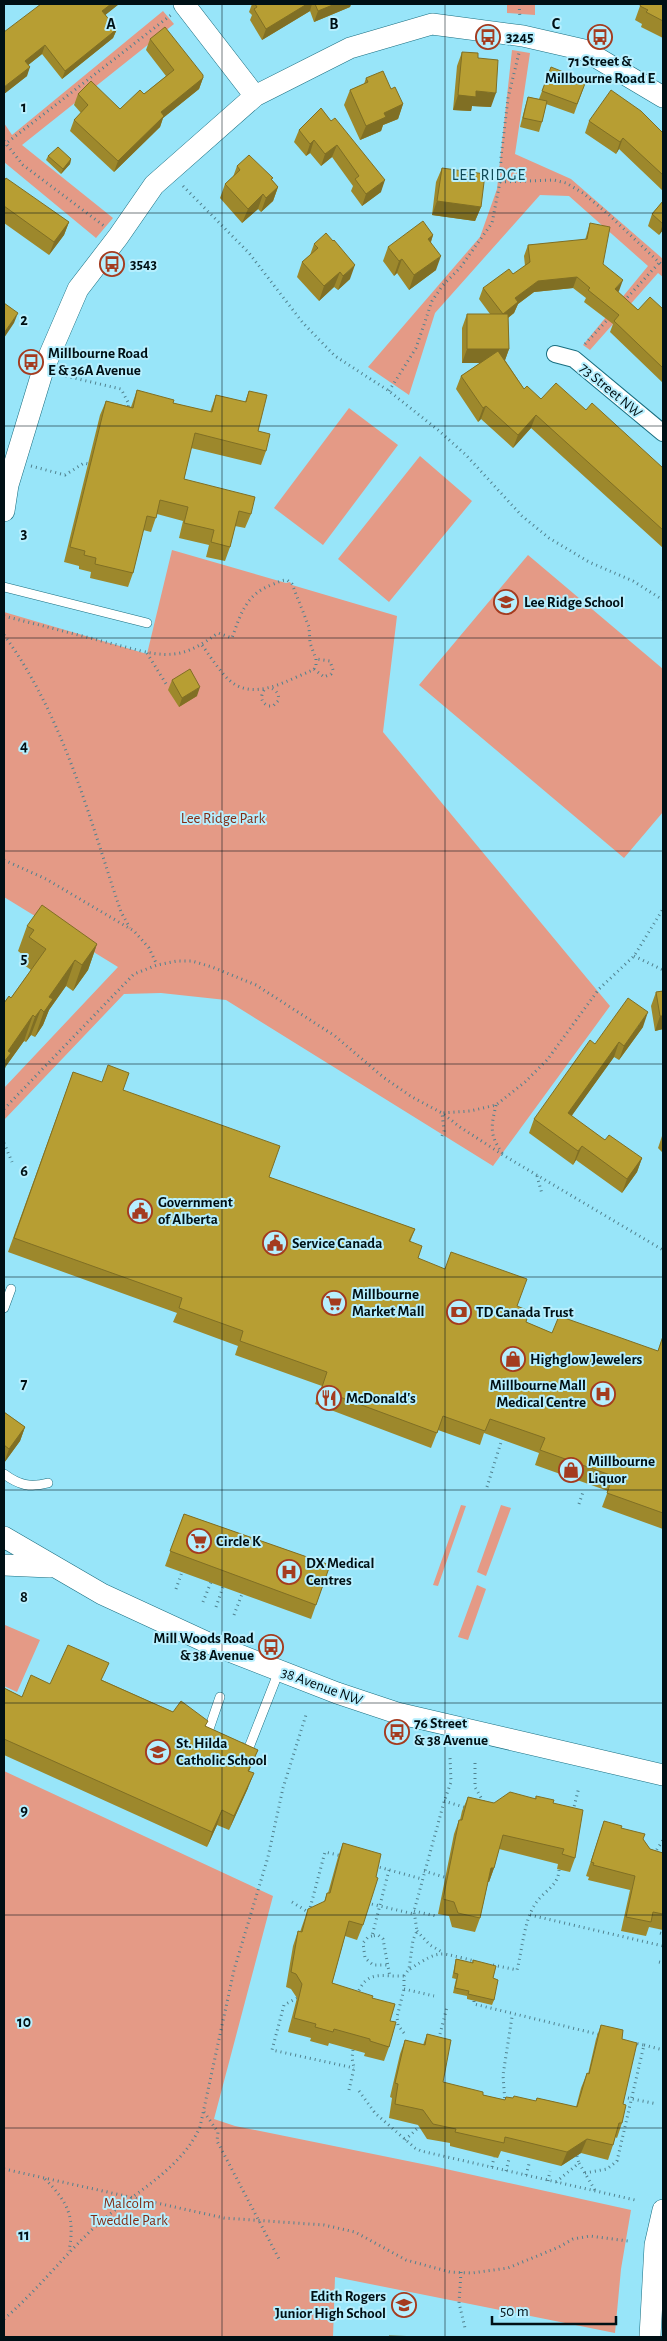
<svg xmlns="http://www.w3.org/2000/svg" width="667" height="2341" viewBox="0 0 667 2341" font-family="'Alegreya Sans',sans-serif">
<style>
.green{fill:#e49a86}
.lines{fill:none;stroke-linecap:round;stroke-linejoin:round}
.service-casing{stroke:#196e80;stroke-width:10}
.minor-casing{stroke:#196e80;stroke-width:18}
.tertiary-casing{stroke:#196e80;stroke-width:22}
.path{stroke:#51818e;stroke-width:3;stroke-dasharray:1 4;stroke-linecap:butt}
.service{stroke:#fff;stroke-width:9}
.minor{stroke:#fff;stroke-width:16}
.tertiary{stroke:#fff;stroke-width:21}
.wall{fill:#9d882c}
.shaded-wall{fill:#806f24}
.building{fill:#b79e33;stroke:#806f24}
.grid{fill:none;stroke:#001015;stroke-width:1;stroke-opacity:0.55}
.labels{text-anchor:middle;stroke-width:4;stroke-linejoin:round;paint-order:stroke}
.poi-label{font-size:15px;font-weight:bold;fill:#001015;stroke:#b7effe;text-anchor:start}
.street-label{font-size:15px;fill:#001015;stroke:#b7effe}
.park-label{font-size:15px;fill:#832c14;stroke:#b7effe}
.neighbourhood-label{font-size:16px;letter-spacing:1px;fill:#0f4956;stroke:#b7effe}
.grid-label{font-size:16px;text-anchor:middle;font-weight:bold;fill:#001015;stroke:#b7effe;stroke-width:4;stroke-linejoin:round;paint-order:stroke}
</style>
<rect width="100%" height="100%" fill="#98e5f9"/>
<path class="green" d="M 507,4 L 535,4 L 535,15 L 507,13 Z
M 163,11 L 174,24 L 22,145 L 113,218 L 96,238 L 4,162 L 4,123 L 12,135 Z
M 512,50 L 530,53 L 515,154 L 571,179 L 663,259 L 663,277 L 658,273 L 590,350 L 583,345 L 648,266 L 569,196 L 540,195 L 435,313 L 409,395 L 368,367 L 480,237 L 497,189 Z
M 349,408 L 398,445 L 323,545 L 274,508 Z
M 420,456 L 472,501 L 389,602 L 338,559 Z
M 172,550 L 286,583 L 290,582 L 292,585 L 397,616 L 383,732 L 610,1006 L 493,1166 L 226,1000 L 161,993 L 124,994 L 4,1120 L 4,1088 L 118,967 L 4,897 L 4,612 L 147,654 Z
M 528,555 L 663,669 L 663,812 L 624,858 L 419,685 Z
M 461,1505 L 466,1506 L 438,1586 L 433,1585 Z
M 501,1505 L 511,1508 L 486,1576 L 477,1572 Z
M 477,1585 L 486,1589 L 468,1640 L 458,1637 Z
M 5,1625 L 40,1640 L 17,1692 L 4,1686 Z
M 4,1771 L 273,1896 L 214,2119 L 235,2126 L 437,2167 L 631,2210 L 621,2269 L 615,2333 L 335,2277 L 333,2337 L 4,2337 Z"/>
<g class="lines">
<defs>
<path id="service" d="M 4,587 L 147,623
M 4,1308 L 11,1289
M 4,1474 C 19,1485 30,1488 48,1483
M 213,1735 L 208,1732 L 220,1697
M 241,1747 L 248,1750 L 279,1671"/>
<path id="minor" d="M 555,354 L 574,359 L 663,433"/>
<path id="tertiary" d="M 184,4 L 255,96
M 4,511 L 8,485 L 43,370 L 78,289 L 118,237 L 154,185 L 255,96 L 350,48 L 432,24 L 523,36 L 584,50 L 663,97
M 4,1537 L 102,1594 L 206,1642 L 337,1693 L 397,1713 L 663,1775
M 4,1565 L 50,1567
M 650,2337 L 655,2245 L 663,2210"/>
</defs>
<use href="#service" class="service-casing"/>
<use href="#minor" class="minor-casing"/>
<use href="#tertiary" class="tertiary-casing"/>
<path class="path" d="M 519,4 L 520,18
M 4,141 L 23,165 L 104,226
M 4,145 L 171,15
M 500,182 L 554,180 L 566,183 L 583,193 L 608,214 L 663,266
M 183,186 L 249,253 L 303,323 L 335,356 L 389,391 L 438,430 L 466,455 L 522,516 L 549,538 L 589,562 L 633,581 L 663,600
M 624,301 L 659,263
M 585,344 L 610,317
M 61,375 L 121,389 L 129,404 L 127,411
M 389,391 L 416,348 L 432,301 L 443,285 L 460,268 L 492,223 L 500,182 L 501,157 L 508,98 L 519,53
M 31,466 L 65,475 L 84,463 L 88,464
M 4,616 L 141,651 C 176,659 190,653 218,633 L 232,638 C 241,613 246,595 271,585 C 277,583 281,580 287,580 L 292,584 L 309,627 L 310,643 L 316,659 L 316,667 L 313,670 C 287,680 253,703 228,679 C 218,669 210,656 202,645
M 4,635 C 64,717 89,817 121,912 L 130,928
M 147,653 L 168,687
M 314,669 L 324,677 L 331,674 L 333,670 L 330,661 L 316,659
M 264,690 C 260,697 261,702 268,706 L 273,706 L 278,701 C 280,694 276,690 269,687
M 4,860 L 46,879 L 134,931 L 149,948 L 157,965
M 634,956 L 663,970
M 496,1105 C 491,1127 489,1135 503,1154
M 4,1109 L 134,974 L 157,965 L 177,961 L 192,961 L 212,967 L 256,985 L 335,1036 L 383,1077 L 412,1097 L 442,1113 L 460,1127 L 503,1155 L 663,1250
M 442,1136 L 444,1131 L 442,1113 L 470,1111 L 496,1105 L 525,1082 L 547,1060 L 599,989 L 634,956 L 663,909
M 4,1143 L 12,1162
M 537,1176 L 542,1194
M 487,1487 L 502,1439
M 579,1504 L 583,1492
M 176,1589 L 182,1572
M 203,1602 L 211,1582
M 216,1607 L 223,1587
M 234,1615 L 242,1594
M 475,1763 L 475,1787 L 484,1803
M 444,1801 L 467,1808
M 573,1811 L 579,1787
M 654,1854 L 663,1840
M 375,1866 L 422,1879
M 389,1870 L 372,1936 L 378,1935 L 383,1939 L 390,1977
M 424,1871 L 444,1877
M 292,1902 L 308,1912
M 367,1903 L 414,1914
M 414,1911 L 436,1916
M 309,1912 L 325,1852 L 342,1856
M 530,1915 L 663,1946
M 417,1931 L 430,1945 L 442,1952
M 660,1933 L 663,1934
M 372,1936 L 368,1937 L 363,1943 L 365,1958 L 373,1965 L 387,1965
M 659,1962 L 663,1963
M 493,1965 L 517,1970 C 522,1951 524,1922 534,1906 C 542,1891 559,1887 559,1869
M 410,1969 C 442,1948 439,1953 475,1961
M 404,1989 L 434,1996
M 357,1995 C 367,1969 381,1977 404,1976
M 297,1998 L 284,2005 L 272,2050 L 354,2068
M 474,2001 L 474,2004 L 601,2035
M 404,2033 L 398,2025 L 397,2017 L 404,1989 L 404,1976 L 409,1969 L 413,1940 L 417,1931 L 414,1911 L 444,1802 L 451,1782 L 450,1757
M 440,2034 L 447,2007
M 644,2045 L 663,2050
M 349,2090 L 354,2068 L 352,2058 L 353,2050
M 359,2091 L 375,2113 L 415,2148 L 421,2151 L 635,2200
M 623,2097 L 657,2104
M 505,2103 L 503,2075 L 512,2017
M 204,2112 L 218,2132 L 217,2141 L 279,2259
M 405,2140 L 419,2127
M 577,2156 L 579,2163
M 492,2167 L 494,2157
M 4,2169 L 224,2218 L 324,2225 L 355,2232 L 406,2260 L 450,2272 L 472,2273 L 508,2268 L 559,2247 L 573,2239 L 590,2236 L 628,2241
M 506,2171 L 509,2159
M 585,2173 L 607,2169 L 617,2161 L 644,2045 L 634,2043
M 526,2175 L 529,2164
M 45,2179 C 69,2203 75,2218 69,2251
M 548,2181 L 550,2171
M 556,2182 L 579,2163 L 596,2192
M 461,2272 L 459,2303 L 465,2328
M 4,2319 C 38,2290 65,2254 98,2224 C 133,2193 181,2170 200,2127 L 234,1970 L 268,1857 L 283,1788 L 306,1715"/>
<use href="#service" class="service"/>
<use href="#minor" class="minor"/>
<use href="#tertiary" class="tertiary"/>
</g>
<path class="wall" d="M 41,4 L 119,4 L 105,15 L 117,29 L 113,38 L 62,79 L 42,54 L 28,65 L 27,76 L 4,94 Z
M 252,4 L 351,4 L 350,7 L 314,22 L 310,11 L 262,40 L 250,20 L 252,15 L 249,12 Z
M 663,4 L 663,38 L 641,27 L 642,24 L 635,20 L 640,6 Z
M 150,39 L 203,78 L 199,89 L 163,118 L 160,127 L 114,172 L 70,131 L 74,120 L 81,113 L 74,105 L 78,94 L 120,109 L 144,94 L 166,76 L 146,50 Z
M 462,52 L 478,58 L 491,107 L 472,106 L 471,111 L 453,110 L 457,66 Z
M 366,78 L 391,89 L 403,104 L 398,119 L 383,125 L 381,131 L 360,140 L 344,105 L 350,90 L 364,84 Z
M 586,81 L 574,114 L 546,104 L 542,122 L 539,132 L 520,127 L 525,107 L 528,97 L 539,99 L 542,91 Z
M 321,108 L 381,192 L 362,206 L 351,191 L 353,186 L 332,157 L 321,166 L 310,153 L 306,156 L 294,142 L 299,130 Z
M 589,121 L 663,133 L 663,191 L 619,149 L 616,154 L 585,133 Z
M 48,156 L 71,159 L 70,164 L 61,174 L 46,160 Z
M 237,166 L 272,180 L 278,187 L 273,201 L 261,212 L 258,209 L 242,223 L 220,198 L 225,184 L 233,177 Z
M 442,168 L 481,207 L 475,221 L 432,215 L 436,182 Z
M 4,181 L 69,222 L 64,235 L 49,255 L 4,223 Z
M 663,201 L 663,230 L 659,235 L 648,226 L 652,214 Z
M 590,223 L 603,264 L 619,291 L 618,292 L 638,310 L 663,309 L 663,383 L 610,332 L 613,324 L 584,302 L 586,298 L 573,288 L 534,292 L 518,304 L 514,313 L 508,318 L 509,349 L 505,360 L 524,389 L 541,399 L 586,410 L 663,468 L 663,548 L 531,428 L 513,448 L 481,419 L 478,422 L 456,389 L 461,376 L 480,363 L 462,363 L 462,328 L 467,314 L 490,314 L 479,299 L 483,288 L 513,274 L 525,266 L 524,256 L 528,245 L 585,240 Z
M 433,235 L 431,242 L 436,270 L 409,290 L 397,273 L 394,276 L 383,261 L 388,247 Z
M 314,244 L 350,279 L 338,290 L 334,287 L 319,301 L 297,277 L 302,262 L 310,255 Z
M 137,390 L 173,403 L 210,412 L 216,395 L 245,402 L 249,391 L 258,431 L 266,451 L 261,465 L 191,448 L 184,479 L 251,514 L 245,528 L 235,526 L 230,547 L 225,561 L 206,557 L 209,545 L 179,538 L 183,521 L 157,514 L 151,532 L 143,530 L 133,573 L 128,587 L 90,578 L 91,572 L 79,569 L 79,566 L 64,562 L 100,415 L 106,401 L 131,407 Z
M 172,680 L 197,696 L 179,707 L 168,690 Z
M 27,926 L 97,944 L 88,970 L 73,991 L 66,986 L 49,1010 L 43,1025 L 35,1037 L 31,1035 L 26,1042 L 24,1041 L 6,1066 L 11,998 L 31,970 L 20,962 L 23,955 L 18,951 Z
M 663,991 L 663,1029 L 655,1031 L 651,1006 L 656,992 Z
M 643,1027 L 619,1060 L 614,1057 L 571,1116 L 605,1140 L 642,1158 L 637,1172 L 622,1193 L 576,1160 L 573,1165 L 529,1133 L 534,1119 L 595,1044 Z
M 73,1072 L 123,1090 L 269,1177 L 415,1229 L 410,1242 L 418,1258 L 517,1306 L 526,1322 L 552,1333 L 658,1351 L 663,1336 L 663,1529 L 602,1507 L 608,1491 L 535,1465 L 539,1453 L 484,1433 L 480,1445 L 438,1430 L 431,1448 L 315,1404 L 322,1386 L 235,1355 L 238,1346 L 173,1322 L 177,1313 L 8,1252 Z
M 663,1133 L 663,1153 L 658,1148 Z
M 4,1412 L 25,1427 L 20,1441 L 4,1463 Z
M 184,1514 L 330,1565 L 311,1619 L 165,1566 Z
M 102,1680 L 258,1750 L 249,1771 L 248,1788 L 229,1830 L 217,1825 L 207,1847 L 4,1755 L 4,1688 L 22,1697 L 50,1684 Z
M 536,1796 L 553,1803 L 575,1858 L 570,1872 L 557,1869 L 558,1864 L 499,1849 L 494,1868 L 489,1882 L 488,1882 L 480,1918 L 475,1932 L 452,1927 L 449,1916 L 438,1914 L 454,1834 L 459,1820 L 460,1820 L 462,1811 L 468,1797 L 494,1803 L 535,1799 Z
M 604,1821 L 643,1839 L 650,1849 L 663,1853 L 663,1930 L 649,1927 L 646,1936 L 621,1931 L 630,1890 L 588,1880 L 589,1877 L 586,1876 Z
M 343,1843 L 363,1925 L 357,1940 L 345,1936 L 332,1983 L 372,1998 L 390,2021 L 389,2047 L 384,2061 L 364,2056 L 365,2053 L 329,2043 L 328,2046 L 310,2041 L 311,2038 L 288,2032 L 297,1998 L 291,1989 L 286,1987 L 293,1946 L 298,1931 L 300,1932 L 308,1909 L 324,1902 L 327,1893 L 328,1893 L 338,1857 Z
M 456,1959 L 472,1963 L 473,1960 L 493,1978 L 494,2000 L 492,2005 L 467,1999 L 467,1996 L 453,1993 L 456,1979 L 452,1978 Z
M 601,2025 L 622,2039 L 623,2104 L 622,2123 L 617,2138 L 615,2137 L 613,2145 L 608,2160 L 581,2153 L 561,2166 L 501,2151 L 498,2158 L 450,2146 L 450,2143 L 427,2139 L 418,2125 L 389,2118 L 392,2098 L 390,2097 L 400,2054 L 405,2040 L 423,2045 L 427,2034 L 443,2082 L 483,2095 L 505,2100 L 513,2098 L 536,2101 L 537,2098 L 576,2107 L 581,2088 L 587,2073 L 588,2074 L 596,2039 Z"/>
<path class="shaded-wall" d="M 111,4 L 119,4 L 99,20 L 102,11 Z
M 307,4 L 312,4 L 310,11 L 262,40 L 266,29 Z
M 335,4 L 351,4 L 350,7 L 314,22 L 318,11 Z
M 117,29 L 113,38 L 62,79 L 65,71 Z
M 45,45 L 42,54 L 22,70 L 25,61 Z
M 30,67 L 27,76 L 4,94 L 4,87 Z
M 203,78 L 199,89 L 163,118 L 160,127 L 114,172 L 118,161 L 161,112 Z
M 476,91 L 496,93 L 491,107 L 472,106 L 471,111 L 453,110 L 458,95 Z
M 403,104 L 398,119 L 383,125 L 381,131 L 360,140 L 366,126 L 384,113 Z
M 623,138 L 619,149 L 616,154 L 620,142 Z
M 314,140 L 310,153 L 306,156 L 310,144 Z
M 337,145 L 332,157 L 321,166 L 325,154 Z
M 71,159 L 70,164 L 61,174 L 63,169 Z
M 385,180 L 381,192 L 362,206 L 366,194 Z
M 278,187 L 273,201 L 261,212 L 266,198 Z
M 263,194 L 258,209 L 242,223 L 248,209 Z
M 437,201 L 481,207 L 475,221 L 432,215 Z
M 69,222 L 64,235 L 49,255 L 54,242 Z
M 663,223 L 663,230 L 659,235 L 663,224 Z
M 433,235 L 428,250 L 428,239 Z
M 441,256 L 436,270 L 409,290 L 414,275 Z
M 402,259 L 397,273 L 394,276 L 399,261 Z
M 355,265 L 350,279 L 338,290 L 343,276 Z
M 340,272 L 334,287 L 319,301 L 324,286 Z
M 577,277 L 573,288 L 534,292 L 518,304 L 514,313 L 499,325 L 503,314 L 515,298 L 538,281 Z
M 623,280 L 619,291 L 611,300 L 615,289 Z
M 18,313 L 14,323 L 4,338 L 4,333 Z
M 467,349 L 509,349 L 504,363 L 462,363 Z
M 486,406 L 481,419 L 478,422 L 483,408 Z
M 536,415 L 531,428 L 513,448 L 518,435 Z
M 200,687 L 197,696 L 179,707 L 182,698 Z
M 97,944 L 88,970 L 73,991 L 82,965 Z
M 75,960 L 66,986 L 49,1010 L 43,1025 L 35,1037 L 49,997 Z
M 41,1009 L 31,1035 L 26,1042 L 35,1017 Z
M 648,1012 L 643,1027 L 619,1060 L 624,1046 Z
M 33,1015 L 24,1041 L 6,1066 L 4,1071 L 4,1062 L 8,1051 Z
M 660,1016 L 663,1016 L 663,1029 L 655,1031 Z
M 619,1042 L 614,1057 L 563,1128 L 568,1113 Z
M 582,1146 L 576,1160 L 573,1165 L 578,1151 Z
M 642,1158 L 637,1172 L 622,1193 L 627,1179 Z
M 25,1427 L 20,1441 L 4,1463 L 9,1449 Z
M 258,1750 L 243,1785 L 248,1771 Z
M 254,1773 L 248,1788 L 229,1830 L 234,1816 Z
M 222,1810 L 217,1825 L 207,1847 L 212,1832 Z
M 491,1868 L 494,1868 L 489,1882 L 486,1882 Z
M 587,2139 L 581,2153 L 561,2166 L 567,2152 Z"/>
<path class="building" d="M 41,4 L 111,4 L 102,11 L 117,29 L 65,71 L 45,45 L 25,61 L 30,67 L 4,87 L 4,32 Z
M 255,4 L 307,4 L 266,29 L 254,9 L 257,7 Z
M 315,4 L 335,4 L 318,11 Z
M 641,4 L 663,4 L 663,21 L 646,12 L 648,10 L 640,6 Z
M 165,27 L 203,75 L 203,78 L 161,112 L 164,116 L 118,161 L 74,120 L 88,105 L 78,94 L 91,81 L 120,109 L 140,90 L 144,94 L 174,70 L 150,39 Z
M 462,52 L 478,53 L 478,58 L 498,60 L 496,93 L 476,91 L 476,97 L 458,95 Z
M 551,67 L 586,81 L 577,104 L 542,91 Z
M 383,71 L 391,89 L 395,87 L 403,104 L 384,113 L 386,117 L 366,126 L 350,90 L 368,82 L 366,78 Z
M 611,90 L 641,111 L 663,133 L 663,175 L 623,138 L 620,142 L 589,121 Z
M 528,97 L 547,101 L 542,122 L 523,118 Z
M 321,108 L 331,121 L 335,118 L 385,180 L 366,194 L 355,179 L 359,176 L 337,145 L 325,154 L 314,140 L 310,144 L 299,130 Z
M 58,147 L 71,159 L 63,169 L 48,156 Z
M 249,155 L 273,178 L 271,179 L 278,187 L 266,198 L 263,194 L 248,209 L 225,184 L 240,170 L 237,166 Z
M 442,168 L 485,174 L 481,207 L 437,201 Z
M 6,178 L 69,222 L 54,242 L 4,206 L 4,181 Z
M 663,201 L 663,224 L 652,214 Z
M 423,221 L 433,235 L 428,239 L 441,256 L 414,275 L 402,259 L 399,261 L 388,247 Z
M 590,223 L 610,227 L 603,264 L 623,280 L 615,289 L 638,310 L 650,297 L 663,309 L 663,368 L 614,321 L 619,315 L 588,290 L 590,288 L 577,277 L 538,281 L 515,298 L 518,302 L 503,314 L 483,288 L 509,269 L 513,274 L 530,262 L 528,245 L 587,239 Z
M 326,233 L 333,241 L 334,240 L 355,265 L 343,276 L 340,272 L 324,286 L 302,262 L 318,248 L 314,244 Z
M 4,303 L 18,313 L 4,333 Z
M 467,314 L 508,314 L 509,349 L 467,349 Z
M 498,351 L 524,389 L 527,386 L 541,399 L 556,383 L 586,410 L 592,403 L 663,468 L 663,530 L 536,415 L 518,435 L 486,406 L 483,408 L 461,376 Z
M 137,390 L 174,400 L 173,403 L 212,412 L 216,395 L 246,402 L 249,391 L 267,395 L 258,431 L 270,434 L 266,451 L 195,433 L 184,479 L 255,497 L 251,514 L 239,511 L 230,547 L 211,542 L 214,530 L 184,523 L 188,507 L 160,500 L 156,518 L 147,516 L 133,573 L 95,564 L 96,558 L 84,555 L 85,551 L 70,547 L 106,401 L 133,408 Z
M 190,669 L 200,687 L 182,698 L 172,680 Z
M 42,905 L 97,944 L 82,965 L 75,960 L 49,997 L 53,999 L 44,1012 L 41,1009 L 35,1017 L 33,1015 L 8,1051 L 11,1053 L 4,1062 L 4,1003 L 9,996 L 11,998 L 46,949 L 29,937 L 34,930 L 27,926 Z
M 663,991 L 663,1016 L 660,1016 L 656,992 Z
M 628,998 L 648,1012 L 624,1046 L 619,1042 L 568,1113 L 605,1140 L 609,1135 L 642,1158 L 627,1179 L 582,1146 L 578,1151 L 534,1119 L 590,1040 L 595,1044 Z
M 108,1065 L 129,1073 L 123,1090 L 280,1146 L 269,1177 L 415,1229 L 409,1241 L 422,1246 L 418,1258 L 445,1269 L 451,1252 L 527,1279 L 517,1306 L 529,1311 L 526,1322 L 552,1333 L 559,1316 L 658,1351 L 663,1336 L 663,1513 L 607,1493 L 613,1476 L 540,1450 L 545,1438 L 490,1419 L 485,1431 L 443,1416 L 437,1433 L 321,1390 L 327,1372 L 240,1341 L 243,1331 L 179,1308 L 182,1298 L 14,1238 L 73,1072 L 102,1082 Z
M 4,1412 L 25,1427 L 9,1449 L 4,1445 Z
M 184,1514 L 330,1565 L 316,1605 L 170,1551 Z
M 68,1645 L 109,1663 L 101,1680 L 173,1712 L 181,1701 L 208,1721 L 205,1726 L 258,1750 L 248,1771 L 254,1773 L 234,1816 L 222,1810 L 212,1832 L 4,1739 L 4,1740 L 4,1688 L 22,1697 L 31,1675 L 50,1684 Z
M 510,1792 L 536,1799 L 536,1796 L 554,1800 L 553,1803 L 583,1810 L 575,1858 L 562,1854 L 564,1849 L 503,1835 L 494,1868 L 491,1868 L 480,1918 L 458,1913 L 454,1902 L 443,1899 L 459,1820 L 462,1820 L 468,1797 L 494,1803 Z
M 604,1821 L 622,1826 L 621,1828 L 645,1834 L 643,1839 L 650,1849 L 663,1853 L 663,1914 L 653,1912 L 651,1922 L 626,1917 L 635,1876 L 593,1865 L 594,1863 L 591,1862 Z
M 343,1843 L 381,1854 L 376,1877 L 378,1878 L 363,1925 L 349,1921 L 332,1983 L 373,1996 L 372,1998 L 395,2004 L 390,2021 L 396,2022 L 389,2047 L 370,2041 L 370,2039 L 334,2029 L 333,2032 L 315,2027 L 316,2024 L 294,2018 L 302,1984 L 296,1974 L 291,1972 L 298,1931 L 302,1932 L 308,1909 L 325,1901 L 327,1893 L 330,1893 Z
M 456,1959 L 473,1963 L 473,1960 L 496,1966 L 493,1978 L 498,1980 L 494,2000 L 468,1994 L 469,1991 L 455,1988 L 458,1974 L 454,1973 Z
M 601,2025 L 623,2030 L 622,2039 L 637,2043 L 623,2104 L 626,2105 L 622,2123 L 619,2123 L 613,2145 L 587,2139 L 567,2152 L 505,2137 L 504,2143 L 455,2132 L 456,2129 L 433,2124 L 423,2110 L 395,2104 L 398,2084 L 395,2083 L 405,2040 L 425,2045 L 427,2034 L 451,2040 L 443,2082 L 483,2092 L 483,2095 L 505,2100 L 506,2097 L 513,2098 L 514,2096 L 536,2101 L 537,2098 L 577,2107 L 587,2073 L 589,2074 Z
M 389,2336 L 424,2337 L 389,2337 Z"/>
<path class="grid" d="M 222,4 L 222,2337M 445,4 L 445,2337M 4,213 L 663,213M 4,426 L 663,426M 4,638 L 663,638M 4,851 L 663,851M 4,1064 L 663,1064M 4,1277 L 663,1277M 4,1490 L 663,1490M 4,1703 L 663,1703M 4,1915 L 663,1915M 4,2128 L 663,2128"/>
<defs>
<symbol id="bus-ring" viewBox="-11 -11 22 22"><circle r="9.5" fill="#b7effe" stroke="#a43b1f" stroke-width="1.5"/><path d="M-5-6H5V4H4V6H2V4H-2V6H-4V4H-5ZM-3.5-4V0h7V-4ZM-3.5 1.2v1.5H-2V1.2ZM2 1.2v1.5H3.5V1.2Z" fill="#a43b1f"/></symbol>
<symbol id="school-ring" viewBox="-11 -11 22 22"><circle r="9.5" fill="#b7effe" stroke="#a43b1f" stroke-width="1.5"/><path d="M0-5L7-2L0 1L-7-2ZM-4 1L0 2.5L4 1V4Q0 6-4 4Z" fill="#a43b1f"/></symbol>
<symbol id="civic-ring" viewBox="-11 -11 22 22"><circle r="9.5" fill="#b7effe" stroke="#a43b1f" stroke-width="1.5"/><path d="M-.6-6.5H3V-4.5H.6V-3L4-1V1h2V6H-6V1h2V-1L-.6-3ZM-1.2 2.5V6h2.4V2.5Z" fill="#a43b1f"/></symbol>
<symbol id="supermarket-ring" viewBox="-11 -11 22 22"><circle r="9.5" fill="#b7effe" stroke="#a43b1f" stroke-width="1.5"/><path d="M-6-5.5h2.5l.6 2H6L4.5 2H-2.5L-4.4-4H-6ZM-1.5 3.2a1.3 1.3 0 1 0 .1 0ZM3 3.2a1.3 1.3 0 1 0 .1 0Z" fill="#a43b1f"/></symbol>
<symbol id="bank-ring" viewBox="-11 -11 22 22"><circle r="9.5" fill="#b7effe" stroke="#a43b1f" stroke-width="1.5"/><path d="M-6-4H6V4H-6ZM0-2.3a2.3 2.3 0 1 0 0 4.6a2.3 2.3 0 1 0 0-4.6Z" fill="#a43b1f"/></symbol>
<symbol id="shop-ring" viewBox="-11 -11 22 22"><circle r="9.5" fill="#b7effe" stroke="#a43b1f" stroke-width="1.5"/><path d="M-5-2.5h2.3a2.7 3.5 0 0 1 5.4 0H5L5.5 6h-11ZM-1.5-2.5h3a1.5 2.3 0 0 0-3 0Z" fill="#a43b1f"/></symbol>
<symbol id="hospital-ring" viewBox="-11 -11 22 22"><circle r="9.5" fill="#b7effe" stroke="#a43b1f" stroke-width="1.5"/><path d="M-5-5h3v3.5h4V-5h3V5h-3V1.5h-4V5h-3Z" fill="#a43b1f"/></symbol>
<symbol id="restaurant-ring" viewBox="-11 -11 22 22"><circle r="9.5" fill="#b7effe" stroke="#a43b1f" stroke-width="1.5"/><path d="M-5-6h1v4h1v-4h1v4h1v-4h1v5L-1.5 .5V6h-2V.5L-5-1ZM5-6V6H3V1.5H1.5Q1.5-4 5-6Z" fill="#a43b1f"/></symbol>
</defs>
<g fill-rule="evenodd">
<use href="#bus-ring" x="474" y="23" width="28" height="28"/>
<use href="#bus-ring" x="586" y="23" width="28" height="28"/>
<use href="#bus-ring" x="98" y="250" width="28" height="28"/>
<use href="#bus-ring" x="17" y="348" width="28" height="28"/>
<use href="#school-ring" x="492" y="588" width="28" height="28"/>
<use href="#civic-ring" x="126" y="1197" width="28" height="28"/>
<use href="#civic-ring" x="261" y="1229" width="28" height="28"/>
<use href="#supermarket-ring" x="320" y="1289" width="28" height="28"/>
<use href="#bank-ring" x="445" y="1298" width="28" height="28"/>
<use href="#shop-ring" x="499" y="1345" width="28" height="28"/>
<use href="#hospital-ring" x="589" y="1380" width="28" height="28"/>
<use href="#restaurant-ring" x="315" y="1384" width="28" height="28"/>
<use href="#shop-ring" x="557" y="1456" width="28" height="28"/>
<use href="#supermarket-ring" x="185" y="1527" width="28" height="28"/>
<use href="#hospital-ring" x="275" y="1558" width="28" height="28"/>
<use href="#bus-ring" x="257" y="1633" width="28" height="28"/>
<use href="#bus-ring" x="383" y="1718" width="28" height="28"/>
<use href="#school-ring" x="144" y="1738" width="28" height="28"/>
<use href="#school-ring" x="390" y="2291" width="28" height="28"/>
</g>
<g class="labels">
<g class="poi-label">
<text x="506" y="42">3245</text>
<text x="600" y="66" text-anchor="middle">71 Street &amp;<tspan x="600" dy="17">Millbourne Road E</tspan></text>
<text x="130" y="269">3543</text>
<text x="48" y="358">Millbourne Road<tspan x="48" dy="17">E &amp; 36A Avenue</tspan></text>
<text x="524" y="607">Lee Ridge School</text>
<text x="158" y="1207">Government<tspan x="158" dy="17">of Alberta</tspan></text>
<text x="292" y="1248">Service Canada</text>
<text x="352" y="1299">Millbourne<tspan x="352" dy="17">Market Mall</tspan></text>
<text x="476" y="1317">TD Canada Trust</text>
<text x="530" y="1364">Highglow Jewelers</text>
<text x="586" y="1390" text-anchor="end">Millbourne Mall<tspan x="586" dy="17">Medical Centre</tspan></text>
<text x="346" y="1403">McDonald's</text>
<text x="588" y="1466">Millbourne<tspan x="588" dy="17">Liquor</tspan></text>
<text x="216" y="1546">Circle K</text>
<text x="306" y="1568">DX Medical<tspan x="306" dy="17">Centres</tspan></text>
<text x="254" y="1643" text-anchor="end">Mill Woods Road<tspan x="254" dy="17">&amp; 38 Avenue</tspan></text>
<text x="414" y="1728">76 Street<tspan x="414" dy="17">&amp; 38 Avenue</tspan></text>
<text x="176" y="1748">St. Hilda<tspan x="176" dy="17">Catholic School</tspan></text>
<text x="386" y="2301" text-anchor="end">Edith Rogers<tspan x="386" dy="17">Junior High School</tspan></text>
</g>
<g class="street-label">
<text transform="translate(611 390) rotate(40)" y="5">73 Street NW</text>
<text transform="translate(322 1686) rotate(20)" y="5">38 Avenue NW</text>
</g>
<g class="park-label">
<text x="223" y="823">Lee Ridge Park</text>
<text x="129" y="2208">Malcolm<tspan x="129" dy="17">Tweddle Park</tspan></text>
</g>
<g class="neighbourhood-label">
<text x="489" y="180">LEE RIDGE</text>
</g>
</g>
<g class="grid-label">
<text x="111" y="29">A</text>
<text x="334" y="29">B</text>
<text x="556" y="29">C</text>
<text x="24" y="112">1</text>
<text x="24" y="325">2</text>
<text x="24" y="538">3</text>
<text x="24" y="751">4</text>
<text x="24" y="963">5</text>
<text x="24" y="1176">6</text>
<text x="24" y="1389">7</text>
<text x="24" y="1602">8</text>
<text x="24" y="1815">9</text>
<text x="24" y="2027">10</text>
<text x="24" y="2240">11</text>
</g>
<rect width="667" height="2341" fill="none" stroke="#001015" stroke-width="10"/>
<path d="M492 2316v8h124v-8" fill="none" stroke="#001015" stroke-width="2.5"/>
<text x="500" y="2316" font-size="15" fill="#001015" stroke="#b7effe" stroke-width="4" paint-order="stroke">50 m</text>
</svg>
